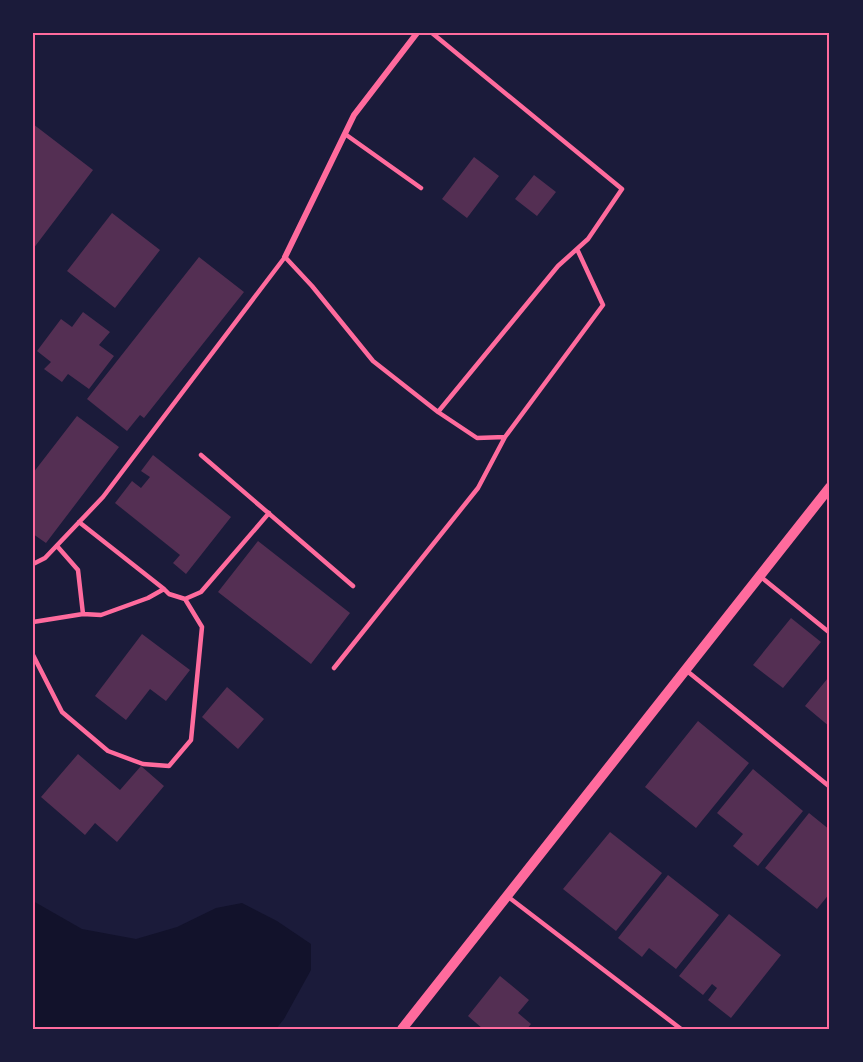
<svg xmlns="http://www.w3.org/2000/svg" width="863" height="1062" viewBox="0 0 863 1062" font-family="'Exo 2',sans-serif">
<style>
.water{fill:#12122b}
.building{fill:#542f53}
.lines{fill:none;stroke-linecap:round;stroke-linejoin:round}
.service{stroke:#ff6b9d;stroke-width:4.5}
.minor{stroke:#ff6b9d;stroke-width:6}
.tertiary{stroke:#ff6b9d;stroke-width:10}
.neatline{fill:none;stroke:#ff6b9d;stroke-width:2}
</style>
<rect width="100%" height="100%" fill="#1b1b3a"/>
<path class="water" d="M 33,901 L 82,929 L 136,939 L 177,927 L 216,908 L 242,903 L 277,921 L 311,944 L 311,970 L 284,1019 L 276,1029 L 33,1029 Z"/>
<path class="building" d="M 33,124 L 93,170 L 33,249 Z
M 474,157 L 499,176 L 467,218 L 442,199 Z
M 534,175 L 556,192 L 537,216 L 515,199 Z
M 112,213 L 160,250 L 115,308 L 67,271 Z
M 199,257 L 244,292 L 144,418 L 140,415 L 127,431 L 87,399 Z
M 83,312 L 110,332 L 99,345 L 114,356 L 89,389 L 68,374 L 62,382 L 44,369 L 51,362 L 37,351 L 61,319 L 72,327 Z
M 77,416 L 119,447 L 46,543 L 33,534 L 33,473 Z
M 153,455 L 231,517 L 186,574 L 173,563 L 180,555 L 115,503 L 132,481 L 141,488 L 150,477 L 141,471 Z
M 258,541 L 350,613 L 311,664 L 218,592 Z
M 791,618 L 821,642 L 783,688 L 753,665 Z
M 142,634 L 190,670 L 166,701 L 150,689 L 126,720 L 95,696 Z
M 828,678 L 830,680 L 830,727 L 805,706 Z
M 227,687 L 264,719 L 238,749 L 202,717 Z
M 698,721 L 749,763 L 696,828 L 645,787 Z
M 78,754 L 120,790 L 141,766 L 164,786 L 117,842 L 95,823 L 85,835 L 41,797 Z
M 753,769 L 803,811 L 758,866 L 733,846 L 743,834 L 717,813 Z
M 809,813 L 830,830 L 830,893 L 817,909 L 765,868 Z
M 610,832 L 662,873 L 616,931 L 563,889 Z
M 668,875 L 719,915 L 676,969 L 649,948 L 642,957 L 618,938 Z
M 729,914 L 781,955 L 731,1018 L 708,1000 L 717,988 L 712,984 L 703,995 L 679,976 Z
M 500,976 L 529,1000 L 518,1013 L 531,1024 L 527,1029 L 483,1029 L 468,1016 Z"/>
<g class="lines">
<path class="service" d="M 345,134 L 421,188
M 438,412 L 477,438 L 505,437 L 603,305 L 577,249
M 201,455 L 353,586
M 79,522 L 164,589
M 57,546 L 78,570 L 83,614 L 101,615 L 148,598 L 164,589 L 169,594 L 185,599 L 201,592 L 269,513
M 33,564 L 45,558 L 103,497 L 285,257 L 312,286 L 373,361 L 438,412 L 558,266 L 588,239 L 622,189 L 432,33
M 761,577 L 830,633
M 33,622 L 83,614
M 33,655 L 62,712 L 108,751 L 143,764 L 169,766 L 191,740 L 202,627 L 185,599
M 334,668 L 478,488 L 505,437
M 687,671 L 830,787
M 507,896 L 681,1029"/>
<path class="minor" d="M 285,257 L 354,115 L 417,33"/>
<path class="tertiary" d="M 402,1029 L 830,487"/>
</g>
<rect width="863" height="1062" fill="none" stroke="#1b1b3a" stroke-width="69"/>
<rect x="34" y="34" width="794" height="994" class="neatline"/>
</svg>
